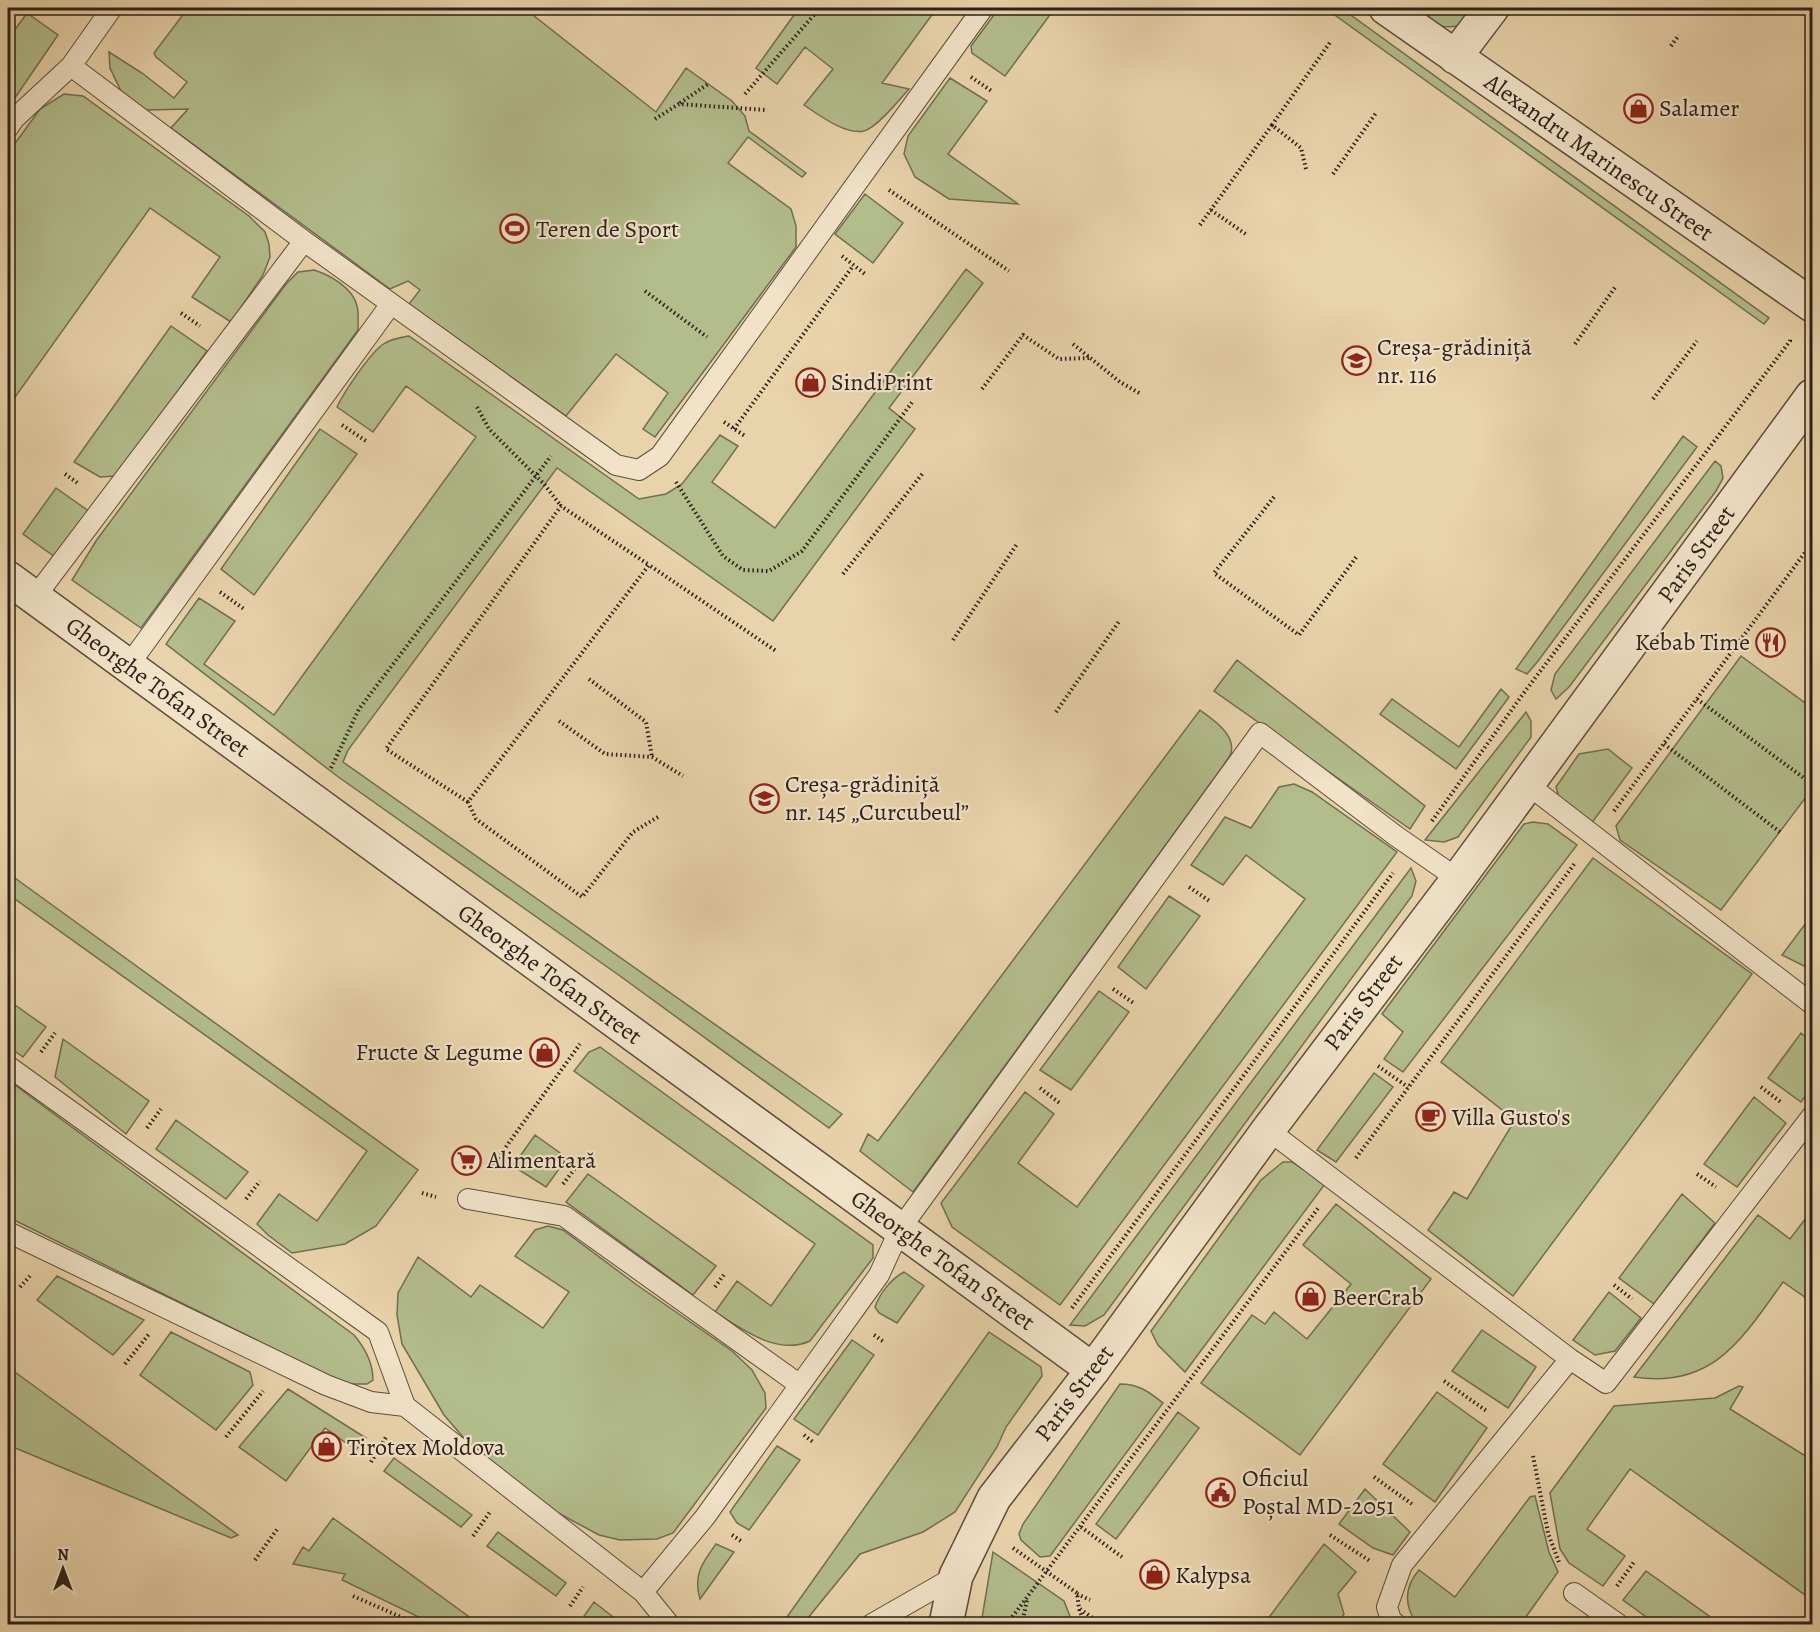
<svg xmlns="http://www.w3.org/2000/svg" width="1820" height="1632" viewBox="0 0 1820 1632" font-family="Alegreya,serif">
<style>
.green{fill:#b3bd8c;stroke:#706e53;stroke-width:1.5}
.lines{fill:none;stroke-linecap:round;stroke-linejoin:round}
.service-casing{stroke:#5c4d3e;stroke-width:22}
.minor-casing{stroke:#5c4d3e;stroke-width:36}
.tertiary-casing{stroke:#5c4d3e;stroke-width:36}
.path{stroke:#2d201a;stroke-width:4;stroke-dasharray:1.5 3;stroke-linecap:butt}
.service{stroke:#f1e2c8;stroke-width:20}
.minor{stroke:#f1e2c8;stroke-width:33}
.tertiary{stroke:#f1e2c8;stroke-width:33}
.labels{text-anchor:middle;stroke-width:4.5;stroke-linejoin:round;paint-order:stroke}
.poi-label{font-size:24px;fill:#2d201a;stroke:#f1e2c8;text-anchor:start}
.street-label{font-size:24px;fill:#2d201a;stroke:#f1e2c8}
</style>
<rect width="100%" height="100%" fill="#e9d3ab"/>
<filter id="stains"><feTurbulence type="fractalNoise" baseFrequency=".00333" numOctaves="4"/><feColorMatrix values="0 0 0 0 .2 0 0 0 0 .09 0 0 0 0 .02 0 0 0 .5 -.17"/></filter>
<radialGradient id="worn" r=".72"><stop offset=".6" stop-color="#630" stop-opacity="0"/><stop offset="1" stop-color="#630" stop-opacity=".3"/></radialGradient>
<path class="green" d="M 188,8 L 524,8 L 656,112 L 686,68 L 732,101 L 745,116 L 749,131 L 806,173 L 802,177 L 748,137 L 728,163 L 791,209 L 796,226 L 796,247 L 655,437 L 643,429 L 668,393 L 616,354 L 566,416 L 409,304 L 420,290 L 408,281 L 390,289 L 171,128 L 188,109 L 146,110 L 121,91 L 110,68 L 109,52 L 142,73 L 174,98 L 187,82 L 156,57 L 154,53 Z
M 799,8 L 937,8 L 882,83 L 909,89 C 900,99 877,128 864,131 C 845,135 819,115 804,105 L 833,69 L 805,47 L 777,84 L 756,68 Z
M 999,8 L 1055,8 L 1005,76 L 972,53 L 971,46 Z
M 1325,8 L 1341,8 L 1769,318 L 1764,324 Z
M 1412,8 L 1472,8 L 1457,26 C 1437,30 1427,19 1412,8 Z
M 27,13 L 58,35 L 8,108 L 8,39 Z
M 950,78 L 987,101 L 948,154 L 1018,204 L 949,199 L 915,177 L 904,154 L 908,136 Z
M 64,94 L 83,96 L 249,216 L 265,232 L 269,244 L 270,257 L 263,275 L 231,322 L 192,297 L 220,257 L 150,208 L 8,407 L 8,153 L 40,109 Z
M 865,194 L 903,223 L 873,263 L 835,234 Z
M 966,269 L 983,283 L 889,408 L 915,429 L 773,621 L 557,468 L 348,750 L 343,762 L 842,1114 L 829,1128 L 620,976 L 337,776 L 166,644 L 199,598 L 235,621 L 204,664 L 274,715 L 476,437 L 406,386 L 373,432 L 337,407 C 344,392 369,355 382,345 C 390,339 399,338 409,336 L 639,499 L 666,494 L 682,484 L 720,435 L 738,446 L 712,482 L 775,528 Z
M 314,270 C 330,275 353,288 357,306 C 359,313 358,323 358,330 L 141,628 L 72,580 L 96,541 L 286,284 L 298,272 Z
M 171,326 L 207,351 L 116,476 L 100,477 L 74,462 Z
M 320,429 L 357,454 L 254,595 L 221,569 Z
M 1683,436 L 1697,447 L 1538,661 L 1527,674 L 1516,669 Z
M 1715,461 L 1721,466 L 1723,478 L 1716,491 L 1569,687 L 1556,699 L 1551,690 L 1555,674 Z
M 56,488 L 90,512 L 55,557 L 23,534 Z
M 1741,656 L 1812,708 L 1812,789 L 1721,910 L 1620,840 L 1616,826 Z
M 1237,660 L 1425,806 L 1410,829 L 1214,691 Z
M 1501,689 L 1509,697 L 1456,769 L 1380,714 L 1392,699 L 1459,747 Z
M 1200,710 C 1212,719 1236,734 1231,753 C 1230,757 1225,762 1223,766 L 913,1192 L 860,1151 L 868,1134 L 878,1141 Z
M 1526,712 L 1531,721 L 1531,737 L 1458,837 L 1444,842 L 1425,840 Z
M 1608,749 L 1632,768 L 1591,824 L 1560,801 L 1556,787 L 1579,754 Z
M 1294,784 L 1312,792 L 1397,852 L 1060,1305 L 952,1227 L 941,1203 L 1025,1092 L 1054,1114 L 1018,1163 L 1077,1207 L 1305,899 L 1246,855 L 1223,885 L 1191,865 L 1225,817 L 1251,828 L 1279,787 Z
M 1533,822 L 1548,824 L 1577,845 L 1403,1072 L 1384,1059 L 1403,1032 L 1382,1014 L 1524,824 Z
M 1593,858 L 1752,974 L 1513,1296 L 1428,1230 L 1454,1192 L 1467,1199 L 1515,1120 L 1441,1062 Z
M 1411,868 L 1416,881 L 1412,896 L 1104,1315 L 1085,1326 L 1070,1325 Z
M 8,873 L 418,1170 L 376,1226 L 345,1244 L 292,1253 L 268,1235 L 257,1224 L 279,1194 L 317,1221 L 367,1151 L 8,894 Z
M 1169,896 L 1200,916 L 1146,989 L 1118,967 Z
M 1812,915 L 1812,970 L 1782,955 Z
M 1099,991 L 1129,1012 L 1071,1090 L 1040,1070 Z
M 8,1000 L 46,1027 L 23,1057 L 8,1046 Z
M 1801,1033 L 1812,1042 L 1812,1087 L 1801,1102 L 1768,1078 Z
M 63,1039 L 149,1101 L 126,1134 L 55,1077 Z
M 600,1047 L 873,1245 L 873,1258 L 810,1341 C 777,1356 742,1329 715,1312 L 737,1281 L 771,1306 L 815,1244 L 574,1071 L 589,1052 Z
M 1374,1073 L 1393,1087 L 1336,1162 L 1317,1150 Z
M 8,1080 L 354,1335 C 365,1348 373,1362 373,1380 L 367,1384 L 345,1384 L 8,1217 Z
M 1754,1097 L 1786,1123 L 1737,1187 L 1704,1164 Z
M 176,1120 L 248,1172 L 226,1199 L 156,1149 Z
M 535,1135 L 567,1158 L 546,1187 L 513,1166 Z
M 1283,1162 L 1292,1162 L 1325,1184 L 1185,1372 L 1158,1345 L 1151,1331 L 1261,1180 Z
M 588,1174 L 716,1266 L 693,1295 L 566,1202 Z
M 1682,1194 L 1715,1223 L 1654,1304 L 1619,1278 Z
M 1336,1204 L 1431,1279 L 1300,1455 L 1201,1383 L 1252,1315 L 1265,1324 L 1274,1312 L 1307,1339 L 1351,1284 L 1303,1245 Z
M 1812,1210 L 1812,1302 L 1783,1282 C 1742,1339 1713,1389 1634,1377 L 1758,1215 L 1790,1239 Z
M 548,1226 L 563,1230 L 637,1285 L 732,1351 L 752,1370 L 765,1393 L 766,1408 L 673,1533 L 657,1539 L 620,1540 L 599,1535 L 547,1507 L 475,1451 L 444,1415 L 402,1344 L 397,1315 L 398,1293 L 418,1257 L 471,1297 L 480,1285 L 543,1328 L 569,1292 L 515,1256 L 535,1230 Z
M 904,1272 L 924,1286 L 897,1323 L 879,1313 L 875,1307 C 880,1293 891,1279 904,1272 Z
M 57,1276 L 144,1320 L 113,1355 L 37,1300 Z
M 1609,1292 L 1641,1318 L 1615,1351 L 1595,1355 L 1573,1340 Z
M 1482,1330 L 1536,1367 L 1508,1408 L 1452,1371 Z
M 171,1332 L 250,1372 L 253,1385 L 216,1430 L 140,1375 Z
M 989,1332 L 1041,1367 L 1042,1376 L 1006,1427 L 997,1447 L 955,1512 L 923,1532 L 860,1554 L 803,1624 L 782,1624 Z
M 852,1340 L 874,1355 L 818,1435 L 794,1419 Z
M 8,1367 L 238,1535 L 231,1538 L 8,1445 Z
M 1120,1384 C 1139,1384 1149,1392 1163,1403 L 1050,1556 L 1040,1557 L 1021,1540 L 1019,1534 L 1023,1524 Z
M 1739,1386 L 1743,1387 L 1730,1409 L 1812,1460 L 1812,1600 L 1630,1469 L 1587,1529 L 1625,1556 L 1603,1586 L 1569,1563 L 1560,1549 L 1550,1493 L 1614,1406 L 1715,1398 Z
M 288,1389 L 366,1438 L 356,1450 L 325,1428 L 286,1481 L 239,1447 Z
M 1437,1392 L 1487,1428 L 1435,1502 L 1383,1464 Z
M 1178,1412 L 1199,1428 L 1116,1539 L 1096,1524 Z
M 777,1446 L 800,1460 L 749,1530 L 737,1523 L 730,1512 Z
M 394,1458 L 472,1515 L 461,1527 L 384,1471 Z
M 1365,1489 L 1410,1532 L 1393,1555 L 1373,1548 L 1339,1524 Z
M 1535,1496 L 1549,1552 L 1558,1572 L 1523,1621 L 1517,1624 L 1417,1624 C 1404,1606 1404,1587 1419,1570 L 1455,1597 L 1530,1497 Z
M 333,1518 L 479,1624 L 433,1624 L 342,1580 L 345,1574 L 293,1564 L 303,1547 L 309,1551 Z
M 498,1532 L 566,1583 L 556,1596 L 487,1546 Z
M 716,1544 L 734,1552 L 700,1599 C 693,1575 702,1563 716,1544 Z
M 1324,1544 L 1356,1572 L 1338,1594 L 1344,1614 L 1336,1624 L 1264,1624 Z
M 993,1552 L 1064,1601 L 1073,1624 L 981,1624 Z
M 1646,1571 L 1709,1616 L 1702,1624 L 1656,1624 L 1623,1600 Z
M 594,1602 L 622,1624 L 595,1624 L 584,1616 Z"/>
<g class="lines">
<defs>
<path id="service" d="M 71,66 L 304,241 L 616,465 L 639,470 L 660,456 L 983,8
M 8,128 L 14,119 L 71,66 L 112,8
M 35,597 L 304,241
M 128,666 L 391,304
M 1527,784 L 1812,1004
M 8,1066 L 378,1332 L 405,1406 L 643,1592 L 669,1624
M 1268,1130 L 1570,1359 L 1606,1383 L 1812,1116
M 468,1199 L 564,1216 L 800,1385
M 8,1232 L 326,1385 L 371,1402 L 405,1406
M 643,1592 L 705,1517 L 879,1275 L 900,1229 L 1260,733 L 1396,836 L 1458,879
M 1574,1593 L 1618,1624
M 872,1624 L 956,1576
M 1396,1624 L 1391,1620 L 1387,1607 L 1402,1565 L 1570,1359"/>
<path id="minor" d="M 1386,8 L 1812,305
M 1455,57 L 1492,8
M 8,578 L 1093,1370"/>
<path id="tertiary" d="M 946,1624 L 956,1576 L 994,1498 L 1093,1370 L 1268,1130 L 1458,879 L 1812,396"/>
</defs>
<use href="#service" class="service-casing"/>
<use href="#minor" class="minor-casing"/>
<use href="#tertiary" class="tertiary-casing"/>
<path class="path" d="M 1671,46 L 1679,35
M 971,77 L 993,92
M 745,94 L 820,8
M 680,103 L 708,84
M 655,119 L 679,104 L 766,110
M 1807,153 L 1812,145
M 1306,169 L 1301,148 L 1272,125 L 1331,41
M 1333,174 L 1376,113
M 889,190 L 1009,271
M 1211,210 L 1247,235
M 1200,225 L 1272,125
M 842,256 L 865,274
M 645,291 L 707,337
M 181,313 L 200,326
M 1073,344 L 1120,382 L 1141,394
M 1575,344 L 1616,286
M 982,389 L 1023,335 L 1059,359 L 1090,358
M 1653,399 L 1697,341
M 477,407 L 489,429 L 544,484 L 561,506
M 724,422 L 745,436
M 342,425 L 366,441
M 734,429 L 853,266
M 65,474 L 79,484
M 676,482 L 723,556 L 743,570 L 769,571 L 802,551 L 913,401
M 1274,497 L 1214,573 L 1299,635 L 1357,556
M 843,574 L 923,473
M 220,592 L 244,609
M 953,640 L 1017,544
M 589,679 L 646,722 L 652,757
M 1697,699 L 1812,784
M 1056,712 L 1120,620
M 559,721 L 605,754 L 652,757 L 683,776
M 1664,744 L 1780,832
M 331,768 L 359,709 L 551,456
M 468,802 L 386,749 L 561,506 L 649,565
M 1614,811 L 1812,543
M 658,817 L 633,832 L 582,897 L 476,819 L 468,802 L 649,565 L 776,651
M 1432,821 L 1523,694 L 1790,341 L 1790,338
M 1189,887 L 1211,902
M 1113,989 L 1135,1004
M 41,1052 L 55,1033
M 1378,1066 L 1408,1087
M 1761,1087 L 1782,1103
M 1040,1088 L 1061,1104
M 147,1128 L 161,1109
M 1356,1158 L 1575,863
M 490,1169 L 580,1044
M 1697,1174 L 1716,1187
M 563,1184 L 577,1166
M 422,1193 L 436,1197
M 246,1199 L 260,1181
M 1614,1285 L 1632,1299
M 20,1287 L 30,1276
M 715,1287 L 725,1273
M 1072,1308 L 1393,873
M 874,1335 L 884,1342
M 125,1364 L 149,1334
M 1444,1381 L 1488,1412
M 804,1435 L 813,1442
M 226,1437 L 263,1391
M 1533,1456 L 1548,1533 L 1560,1565
M 371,1462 L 386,1437
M 1374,1477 L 1412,1504
M 1081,1527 L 1122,1557
M 732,1535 L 741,1541
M 1330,1535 L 1370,1561
M 473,1536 L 490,1512
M 1013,1548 L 1077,1593 L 1079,1609 L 1085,1624
M 255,1560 L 278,1528
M 1617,1586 L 1634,1562
M 1077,1594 L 1090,1600
M 353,1596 L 417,1624
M 570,1606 L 583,1587
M 1080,1609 L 1101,1624
M 1520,1622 L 1522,1624
M 1007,1624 L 1319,1207
M 1022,1624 L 1027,1600
M 1715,1624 L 1717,1622"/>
<use href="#service" class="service"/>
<use href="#minor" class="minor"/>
<use href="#tertiary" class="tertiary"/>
</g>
<defs>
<symbol id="shop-ring" viewBox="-11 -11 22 22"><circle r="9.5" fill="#f1e2c8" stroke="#8f2418" stroke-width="1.5"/><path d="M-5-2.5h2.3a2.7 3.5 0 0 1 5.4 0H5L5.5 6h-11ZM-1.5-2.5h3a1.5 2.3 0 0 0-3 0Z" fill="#8f2418"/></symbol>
<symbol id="stadium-ring" viewBox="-11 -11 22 22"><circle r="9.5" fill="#f1e2c8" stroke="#8f2418" stroke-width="1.5"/><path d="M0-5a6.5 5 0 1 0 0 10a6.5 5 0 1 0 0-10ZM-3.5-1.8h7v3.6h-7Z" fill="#8f2418"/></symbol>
<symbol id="school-ring" viewBox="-11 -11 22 22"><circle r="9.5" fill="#f1e2c8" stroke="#8f2418" stroke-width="1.5"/><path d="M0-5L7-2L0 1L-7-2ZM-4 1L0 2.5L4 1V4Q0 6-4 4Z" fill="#8f2418"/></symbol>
<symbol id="restaurant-ring" viewBox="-11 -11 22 22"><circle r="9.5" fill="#f1e2c8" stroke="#8f2418" stroke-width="1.5"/><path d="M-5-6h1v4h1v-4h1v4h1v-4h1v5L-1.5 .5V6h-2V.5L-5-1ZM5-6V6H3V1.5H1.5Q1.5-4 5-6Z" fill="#8f2418"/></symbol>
<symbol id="cafe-ring" viewBox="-11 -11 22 22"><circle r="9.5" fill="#f1e2c8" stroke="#8f2418" stroke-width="1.5"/><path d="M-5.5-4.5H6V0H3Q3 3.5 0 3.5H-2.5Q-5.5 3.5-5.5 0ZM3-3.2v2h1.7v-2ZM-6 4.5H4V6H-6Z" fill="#8f2418"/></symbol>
<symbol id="supermarket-ring" viewBox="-11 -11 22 22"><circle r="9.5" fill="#f1e2c8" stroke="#8f2418" stroke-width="1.5"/><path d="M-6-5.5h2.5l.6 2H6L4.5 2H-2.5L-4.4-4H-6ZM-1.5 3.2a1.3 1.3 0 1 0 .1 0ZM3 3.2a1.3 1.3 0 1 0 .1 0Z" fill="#8f2418"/></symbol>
<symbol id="civic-ring" viewBox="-11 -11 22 22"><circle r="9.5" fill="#f1e2c8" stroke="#8f2418" stroke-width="1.5"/><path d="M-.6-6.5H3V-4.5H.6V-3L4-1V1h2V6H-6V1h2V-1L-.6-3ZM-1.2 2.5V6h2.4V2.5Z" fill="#8f2418"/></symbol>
</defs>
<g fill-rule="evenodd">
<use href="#shop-ring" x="1622" y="92" width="33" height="33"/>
<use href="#stadium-ring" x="498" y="212" width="33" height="33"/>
<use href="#school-ring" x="1340" y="344" width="33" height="33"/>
<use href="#shop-ring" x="794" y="366" width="33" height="33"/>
<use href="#restaurant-ring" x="1754" y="626" width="33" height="33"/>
<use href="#school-ring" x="748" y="782" width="33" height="33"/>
<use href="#shop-ring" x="528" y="1036" width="33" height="33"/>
<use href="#cafe-ring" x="1414" y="1100" width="33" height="33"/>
<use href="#supermarket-ring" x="450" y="1144" width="33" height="33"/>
<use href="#shop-ring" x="1294" y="1280" width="33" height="33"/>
<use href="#shop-ring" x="310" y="1430" width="33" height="33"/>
<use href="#civic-ring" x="1204" y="1476" width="33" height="33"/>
<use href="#shop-ring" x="1138" y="1558" width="33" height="33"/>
</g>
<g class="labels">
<g class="poi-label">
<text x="1659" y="116">Salamer</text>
<text x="536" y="237">Teren de Sport</text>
<text x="1377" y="355">Creșa-grădiniță<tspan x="1377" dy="28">nr. 116</tspan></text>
<text x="831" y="390">SindiPrint</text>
<text x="1750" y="650" text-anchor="end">Kebab Time</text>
<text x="785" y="792">Creșa-grădiniță<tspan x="785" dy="28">nr. 145 „Curcubeul”</tspan></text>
<text x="523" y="1060" text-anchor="end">Fructe &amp; Legume</text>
<text x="1452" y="1125">Villa Gusto's</text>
<text x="487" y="1168">Alimentară</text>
<text x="1332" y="1305">BeerCrab</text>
<text x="347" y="1455">Tirotex Moldova</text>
<text x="1242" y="1486">Oficiul<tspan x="1242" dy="28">Poștal MD-2051</tspan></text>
<text x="1175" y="1583">Kalypsa</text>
</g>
<g class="street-label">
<text transform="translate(1599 157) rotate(35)" y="8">Alexandru Marinescu Street</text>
<text transform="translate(1696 554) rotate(-54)" y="8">Paris Street</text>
<text transform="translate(158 687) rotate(36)" y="8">Gheorghe Tofan Street</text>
<text transform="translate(550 974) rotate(36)" y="8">Gheorghe Tofan Street</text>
<text transform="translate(1363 1002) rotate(-53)" y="8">Paris Street</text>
<text transform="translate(943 1260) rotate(36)" y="8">Gheorghe Tofan Street</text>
<text transform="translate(1074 1393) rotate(-53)" y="8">Paris Street</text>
</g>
</g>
<rect width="1820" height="1632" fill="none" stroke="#e9d3ab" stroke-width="30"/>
<rect x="9" y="9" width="1802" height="1614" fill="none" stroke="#2d201a" stroke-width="3"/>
<rect x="15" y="15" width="1790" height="1602" fill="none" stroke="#2d201a" stroke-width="1.5"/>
<g transform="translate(63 1569)" stroke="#f1e2c8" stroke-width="4.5" paint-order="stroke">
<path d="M0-4.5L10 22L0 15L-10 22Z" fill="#2d201a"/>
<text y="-9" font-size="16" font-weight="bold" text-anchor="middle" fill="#2d201a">N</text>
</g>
<rect width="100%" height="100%" filter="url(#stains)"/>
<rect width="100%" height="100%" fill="url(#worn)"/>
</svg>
